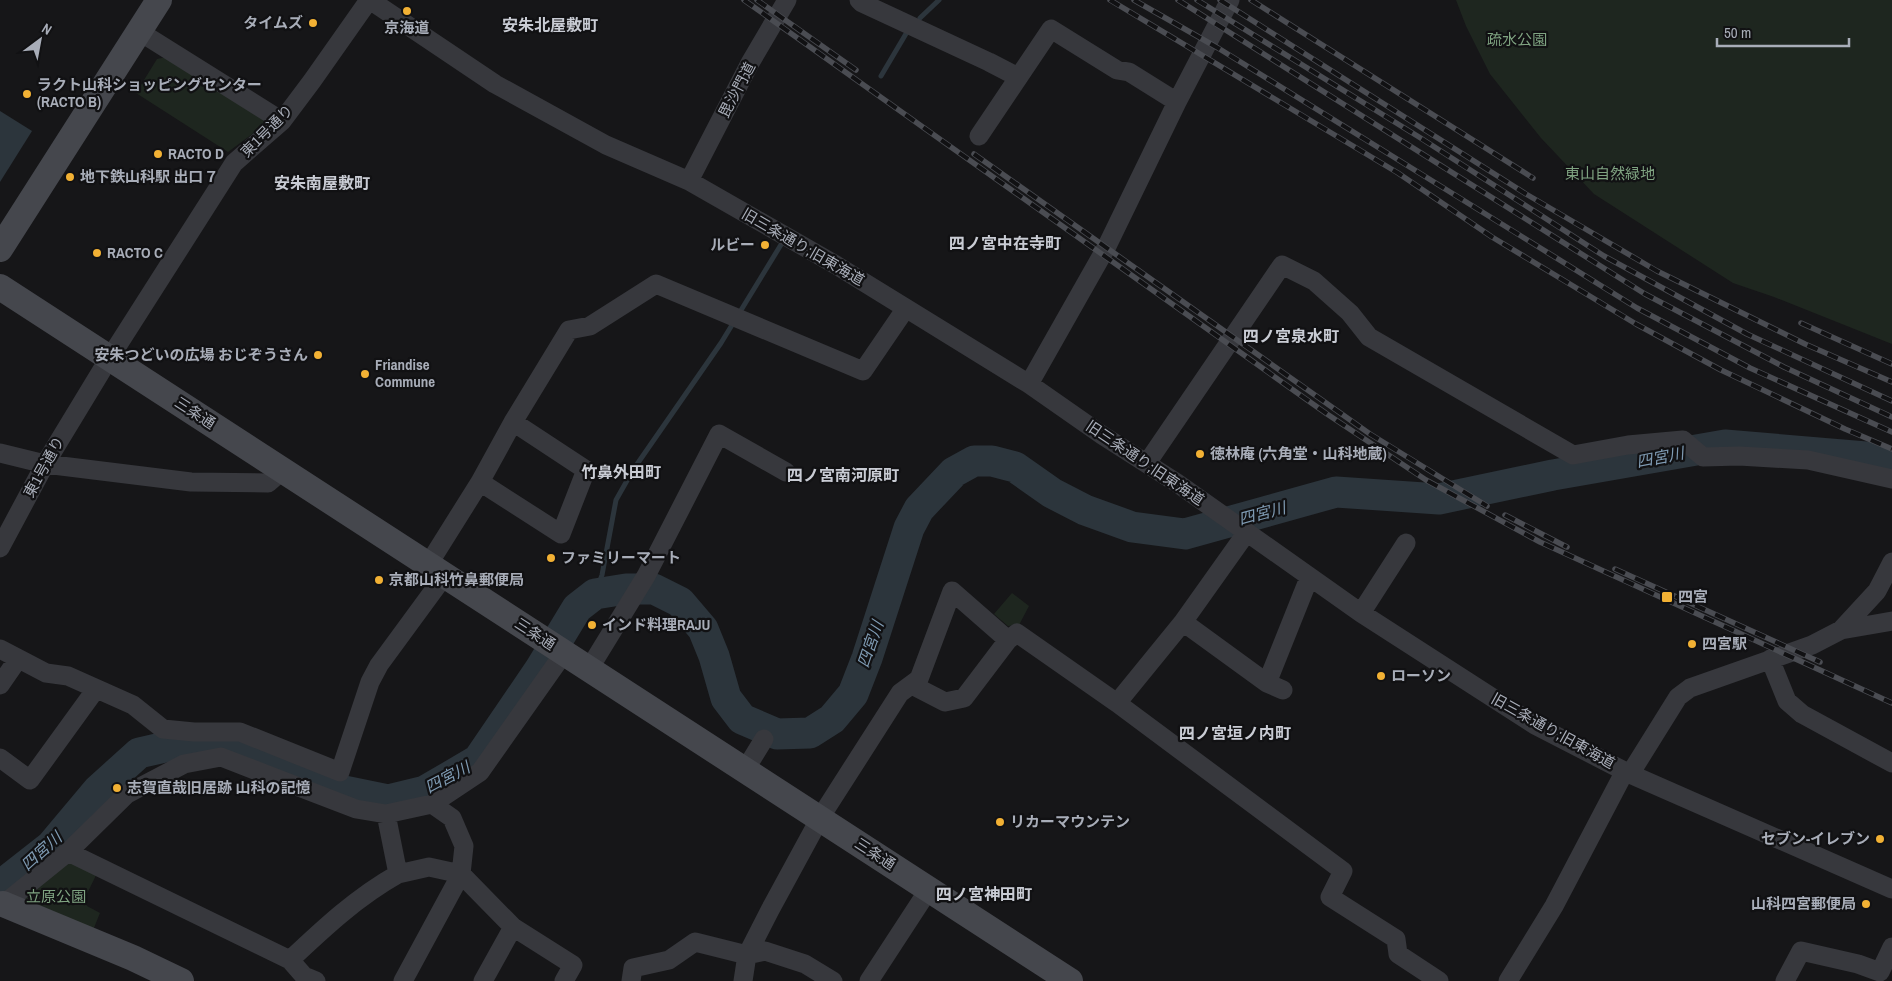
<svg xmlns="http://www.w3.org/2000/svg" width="1892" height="981" viewBox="0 0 1892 981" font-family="'Archivo Narrow','Noto Sans JP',sans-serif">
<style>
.green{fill:#1e261f}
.water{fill:#2c353c}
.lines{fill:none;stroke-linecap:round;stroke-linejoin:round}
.stream{stroke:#2c353c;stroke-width:5}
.river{stroke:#2c353c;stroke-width:31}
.street{stroke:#37383d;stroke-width:19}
.secondary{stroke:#45474d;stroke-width:26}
.rail-casing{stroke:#4a4c52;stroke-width:5.5}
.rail{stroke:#111113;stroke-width:4;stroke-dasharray:11;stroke-linecap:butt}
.poi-dot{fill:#f2b134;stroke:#111113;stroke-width:2}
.labels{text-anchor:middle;stroke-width:4.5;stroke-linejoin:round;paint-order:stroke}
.poi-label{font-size:15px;font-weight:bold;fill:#a8adb8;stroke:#111113;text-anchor:start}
.park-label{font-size:15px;fill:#7fa381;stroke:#111113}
.street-label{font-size:15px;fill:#a8adb8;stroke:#111113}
.neighbourhood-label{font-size:16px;font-weight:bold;fill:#c9ccd4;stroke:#111113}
.water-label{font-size:16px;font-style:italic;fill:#7f9bb3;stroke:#111113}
</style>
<rect width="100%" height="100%" fill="#161618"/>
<path class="green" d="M 1456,0 L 1892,0 L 1892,344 L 1774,297 L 1733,283 L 1594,194 L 1541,138 L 1490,74 L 1466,26 Z
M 167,57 L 264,116 L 266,124 L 228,152 L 136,93 L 157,59 Z
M 1012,593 L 1029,606 L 1019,625 L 1008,626 L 994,614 Z
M 68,852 L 100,867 L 84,900 L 87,906 L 100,913 L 89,940 L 3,904 Z"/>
<path class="water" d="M 0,111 L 32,131 L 0,182 Z"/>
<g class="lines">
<path class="stream" d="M 920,18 L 939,0
M 881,76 L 907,32
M 595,594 L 602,575 L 616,500 L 633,470 L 721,343 L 782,243"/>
<path class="river" d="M 0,886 L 51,846 L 98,790 L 139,753 L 200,739 L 238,744 L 344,791 L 388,800 L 425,791 L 478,760 L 540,669 L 577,608 L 595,594 L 626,589 L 654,589 L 680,602 L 703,629 L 714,656 L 726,698 L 742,719 L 777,734 L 810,733 L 832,719 L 853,694 L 867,658 L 909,528 L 919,509 L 954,472 L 974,461 L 992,461 L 1015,467 L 1052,493 L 1085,510 L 1132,527 L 1185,534 L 1336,492 L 1439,499 L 1553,475 L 1725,445 L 1866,457 L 1892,462"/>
<path class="street" d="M 370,0 L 495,84 L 606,145 L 689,181 L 836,265 L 1029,384 L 1102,435 L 1177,483 L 1361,613 L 1535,725 L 1630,774 L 1892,889
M 859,0 L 862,3 L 989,62 L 1018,77
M 140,32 L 282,121
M 979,136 L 1051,29 L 1117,70 L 1129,72 L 1177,102
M 689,181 L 750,63 L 787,0
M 1029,384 L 1106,248 L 1177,102 L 1230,0
M 0,453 L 45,464 L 191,482 L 268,483 L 283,470
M 1147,463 L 1282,265 L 1314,281 L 1350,313 L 1369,337 L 1573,455 L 1628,445 L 1683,440 L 1703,457 L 1739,456 L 1808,460 L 1892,479
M 480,482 L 561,534 L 586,470 L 513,422
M 1247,532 L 1183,622 L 1117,703 L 1343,871 L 1330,897 L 1396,939 L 1398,954 L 1439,981
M 0,548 L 45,464 L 102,370 L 234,163 L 282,121 L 312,81 L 369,0
M 428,565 L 480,482 L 513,422 L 569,330 L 590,326 L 656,284 L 863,371 L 906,308
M 1361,613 L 1406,543
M 1183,622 L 1267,683 L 1283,690
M 1841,630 L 1892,621
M 1008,640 L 1017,633 L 1117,703
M 0,649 L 46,673 L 68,676 L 133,705 L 163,729 L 194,732 L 240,732 L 340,772 L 370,682 L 379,665 L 445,575
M 1770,659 L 1787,701 L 1802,714 L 1892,763
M 589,669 L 646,576 L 719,434 L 786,472
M 1267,683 L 1309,578
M 0,685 L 18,659
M 0,758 L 30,780 L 96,689
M 745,770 L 764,739
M 1630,774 L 1678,697 L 1690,688 L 1812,645 L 1841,630 L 1877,591 L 1892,562
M 386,814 L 398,874 L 429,867 L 461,874 L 513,927 L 573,965 L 564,981
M 68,852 L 290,960 L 304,976 L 316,981
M 0,907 L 68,852 L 127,794 L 184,764 L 221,757 L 356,809 L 386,814 L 432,804 L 480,772 L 564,653
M 290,960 C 324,928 357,897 398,874
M 403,981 L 461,874 L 464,846 L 452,818 L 432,804
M 483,981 L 513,927
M 631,981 L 633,968 L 669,960 L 695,942 L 747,955 L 765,951 L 805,964 L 833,981
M 743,981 L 747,955 L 770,910 L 820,818 L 900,693 L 919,679 L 952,591 L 1008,640 L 964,698 L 945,702 L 912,685
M 869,981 L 929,889
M 1508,981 L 1554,906 L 1625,771
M 1785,981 L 1801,951 L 1858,964 L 1880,972 L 1892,947"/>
<path class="secondary" d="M 0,249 L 159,0
M 0,287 L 1070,981
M 3,904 L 133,958 L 181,981"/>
<defs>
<path id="rail" d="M 744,0 L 1327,414 L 1426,480 L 1540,542 L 1892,703
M 757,0 L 856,70
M 1110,0 L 1398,173 L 1492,237 L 1636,324 L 1721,370 L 1845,429 L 1892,449
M 1134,0 L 1218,48 L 1637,308 L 1750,368 L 1892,432
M 1178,0 L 1645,294 L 1784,367 L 1892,417
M 1197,0 L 1419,137 L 1604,256 L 1747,334 L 1892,401
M 1220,0 L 1526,194 L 1657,271 L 1805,344 L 1892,382
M 1251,0 L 1533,178
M 974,154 L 1370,434 L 1487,506
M 1801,323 L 1892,364
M 1505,515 L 1567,547
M 1615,569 L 1820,662"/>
</defs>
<use href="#rail" class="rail-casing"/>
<use href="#rail" class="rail"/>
</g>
<g class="poi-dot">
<circle cx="407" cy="11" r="5"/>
<circle cx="313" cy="23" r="5"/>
<circle cx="27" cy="94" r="5"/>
<circle cx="158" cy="154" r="5"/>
<circle cx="70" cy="177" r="5"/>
<circle cx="765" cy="245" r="5"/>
<circle cx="97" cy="253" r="5"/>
<circle cx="318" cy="355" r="5"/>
<circle cx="365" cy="374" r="5"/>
<circle cx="1200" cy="454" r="5"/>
<circle cx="551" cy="558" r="5"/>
<circle cx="379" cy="580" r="5"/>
<rect x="1661" y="591" width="12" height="12" rx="2.5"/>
<circle cx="592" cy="625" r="5"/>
<circle cx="1692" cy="644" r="5"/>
<circle cx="1381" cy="676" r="5"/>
<circle cx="117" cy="788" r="5"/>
<circle cx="1000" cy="822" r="5"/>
<circle cx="1880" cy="839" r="5"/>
<circle cx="1866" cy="904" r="5"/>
</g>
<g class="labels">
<g class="poi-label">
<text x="303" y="28" text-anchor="end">タイムズ</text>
<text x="407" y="33" text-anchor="middle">京海道</text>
<text x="37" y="90">ラクト山科ショッピングセンター<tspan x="37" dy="17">(RACTO B)</tspan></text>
<text x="168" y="159">RACTO D</text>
<text x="80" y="182">地下鉄山科駅 出口７</text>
<text x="755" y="250" text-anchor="end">ルビー</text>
<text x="107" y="258">RACTO C</text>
<text x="308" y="360" text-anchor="end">安朱つどいの広場 おじぞうさん</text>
<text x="375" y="370">Friandise<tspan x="375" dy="17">Commune</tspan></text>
<text x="1210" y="459">徳林庵 (六角堂・山科地蔵)</text>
<text x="561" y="563">ファミリーマート</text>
<text x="389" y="585">京都山科竹鼻郵便局</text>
<text x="1678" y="602">四宮</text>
<text x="602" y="630">インド料理RAJU</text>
<text x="1702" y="649">四宮駅</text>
<text x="1391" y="681">ローソン</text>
<text x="127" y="793">志賀直哉旧居跡 山科の記憶</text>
<text x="1010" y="827">リカーマウンテン</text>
<text x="1870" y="844" text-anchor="end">セブン-イレブン</text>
<text x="1856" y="909" text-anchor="end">山科四宮郵便局</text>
</g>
<g class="park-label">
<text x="1517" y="45">疏水公園</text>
<text x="1610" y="179">東山自然緑地</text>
<text x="56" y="902">立原公園</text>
</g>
<g class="street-label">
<text transform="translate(737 90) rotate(-62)" y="5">毘沙門道</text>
<text transform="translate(267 131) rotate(-45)" y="5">東1号通り</text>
<text transform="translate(803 247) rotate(30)" y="5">旧三条通り;旧東海道</text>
<text transform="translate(195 413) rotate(33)" y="5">三条通</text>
<text transform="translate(1145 463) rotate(34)" y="5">旧三条通り;旧東海道</text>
<text transform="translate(44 467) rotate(-61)" y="5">東1号通り</text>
<text transform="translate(535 634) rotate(33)" y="5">三条通</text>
<text transform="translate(1553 731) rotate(29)" y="5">旧三条通り;旧東海道</text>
<text transform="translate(875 854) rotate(33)" y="5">三条通</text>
</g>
<g class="neighbourhood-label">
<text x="550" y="31">安朱北屋敷町</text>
<text x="322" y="189">安朱南屋敷町</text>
<text x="1005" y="249">四ノ宮中在寺町</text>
<text x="1291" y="342">四ノ宮泉水町</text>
<text x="621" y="478">竹鼻外田町</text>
<text x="843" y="481">四ノ宮南河原町</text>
<text x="1235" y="739">四ノ宮垣ノ内町</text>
<text x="984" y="900">四ノ宮神田町</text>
</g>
<g class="water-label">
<text transform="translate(1660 457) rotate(-11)" y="6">四宮川</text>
<text transform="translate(1262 513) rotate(-15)" y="6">四宮川</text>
<text transform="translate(870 644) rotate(-71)" y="6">四宮川</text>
<text transform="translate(447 777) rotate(-28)" y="6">四宮川</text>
<text transform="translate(41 851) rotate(-42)" y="6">四宮川</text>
</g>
</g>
<g transform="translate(40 40) rotate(32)" stroke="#111113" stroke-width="4" paint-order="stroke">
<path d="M0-4L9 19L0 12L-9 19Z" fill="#a8adb8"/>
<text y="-8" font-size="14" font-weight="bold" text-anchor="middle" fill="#a8adb8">N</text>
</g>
<path d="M1717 38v8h132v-8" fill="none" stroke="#a8adb8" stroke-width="2.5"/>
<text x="1724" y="38" font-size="15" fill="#a8adb8" stroke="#111113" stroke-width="4" paint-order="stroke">50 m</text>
</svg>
